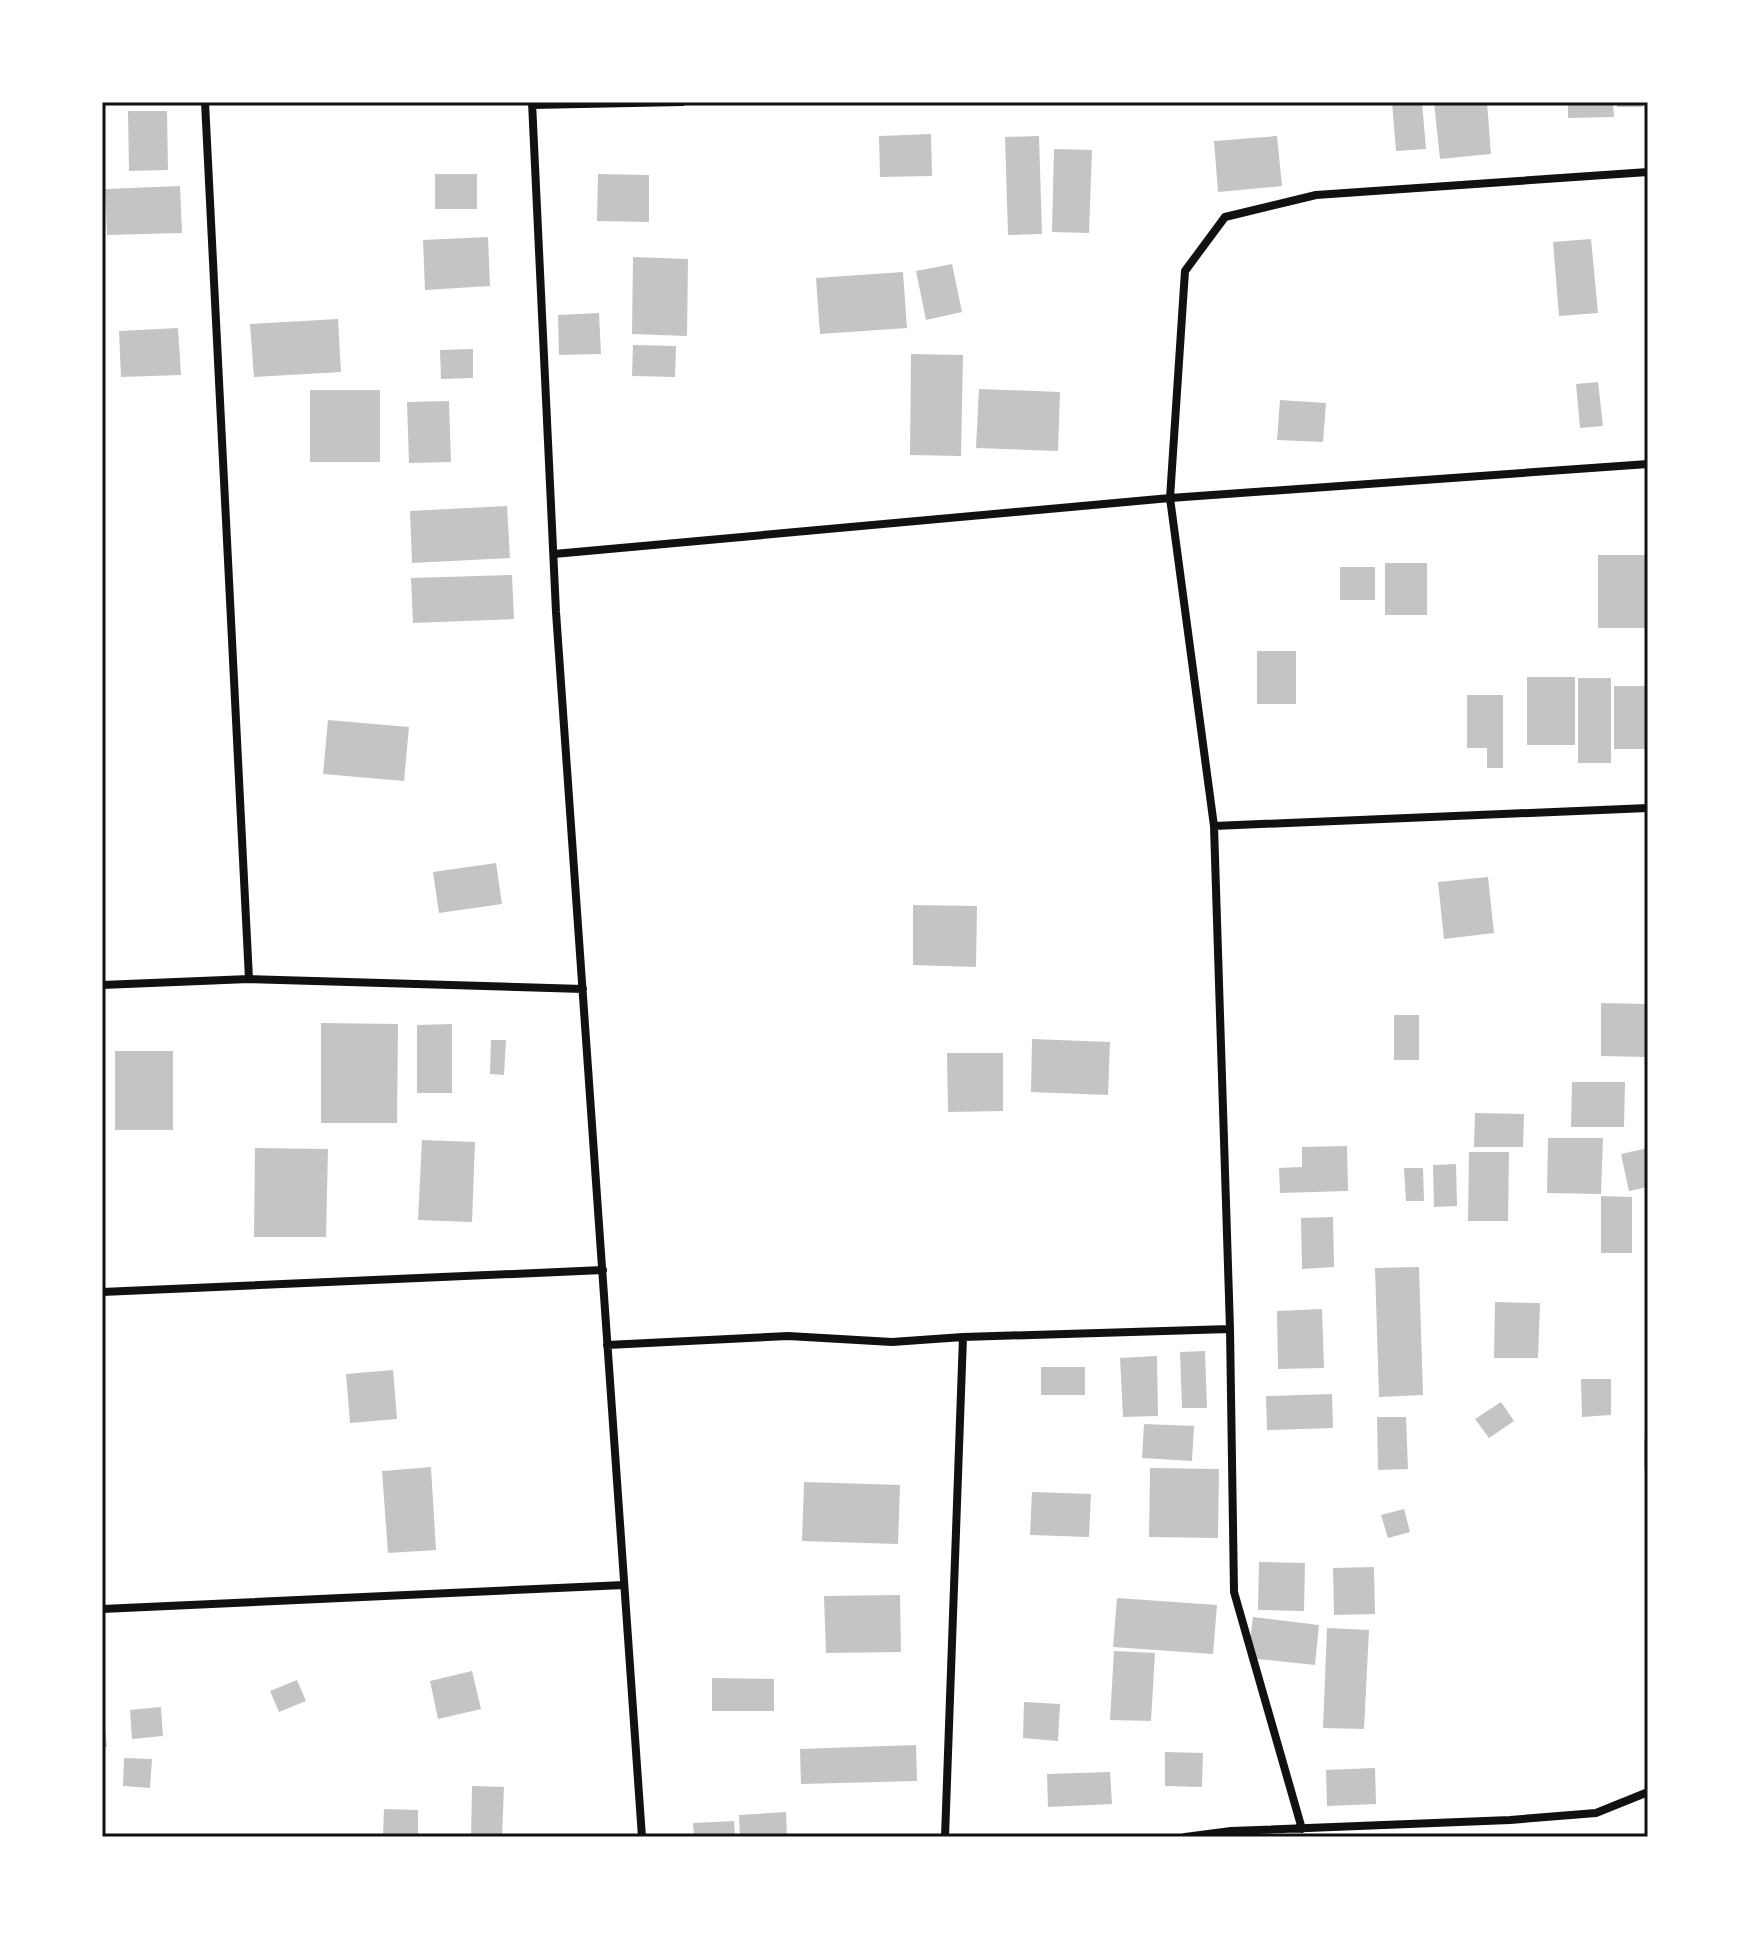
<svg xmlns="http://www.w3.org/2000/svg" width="1750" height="1939" viewBox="0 0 1750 1939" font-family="'Archivo Narrow',sans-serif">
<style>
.building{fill:#c4c4c4}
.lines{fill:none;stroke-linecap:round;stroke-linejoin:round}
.minor{stroke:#111;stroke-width:8}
.neatline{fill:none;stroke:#111;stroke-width:3}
</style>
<rect width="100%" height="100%" fill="#fff"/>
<path class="building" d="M 1392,102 L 1422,102 L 1426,149 L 1396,151 Z
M 1434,102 L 1487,102 L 1491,154 L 1440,159 Z
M 1568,102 L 1613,102 L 1614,117 L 1568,118 Z
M 1617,102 L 1643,102 L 1643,107 L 1617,107 Z
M 128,111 L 167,111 L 168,170 L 129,171 Z
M 931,134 L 932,176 L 880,177 L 879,136 Z
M 1039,136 L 1042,234 L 1008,235 L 1005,137 Z
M 1277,136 L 1282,186 L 1218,192 L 1214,141 Z
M 1054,149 L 1092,150 L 1089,233 L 1052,232 Z
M 435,174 L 477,174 L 477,209 L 435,209 Z
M 598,174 L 649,175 L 649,222 L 597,221 Z
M 180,186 L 182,233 L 107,235 L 105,189 Z
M 488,237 L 490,286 L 425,290 L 423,240 Z
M 1591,239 L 1598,313 L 1559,316 L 1553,242 Z
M 633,257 L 688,259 L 687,336 L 632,334 Z
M 952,264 L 962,312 L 926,320 L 916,271 Z
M 903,272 L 907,328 L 820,334 L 816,278 Z
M 599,313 L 601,354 L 559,355 L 558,315 Z
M 338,319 L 341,372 L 254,377 L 250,324 Z
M 178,328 L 181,375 L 121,377 L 119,331 Z
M 633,345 L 676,346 L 675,377 L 632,376 Z
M 473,349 L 473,378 L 441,379 L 440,350 Z
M 911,354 L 963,355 L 961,456 L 910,455 Z
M 1598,382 L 1603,426 L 1580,428 L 1576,384 Z
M 979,389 L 1060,392 L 1058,451 L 976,448 Z
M 310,390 L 380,390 L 380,462 L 310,462 Z
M 1280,400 L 1326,403 L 1323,442 L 1277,440 Z
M 449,401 L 451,462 L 409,463 L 407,402 Z
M 507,506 L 510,558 L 412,563 L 410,511 Z
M 1598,555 L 1646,555 L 1646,628 L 1598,628 Z
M 1385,563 L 1427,563 L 1427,615 L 1385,615 Z
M 1340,567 L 1375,567 L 1375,600 L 1340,600 Z
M 512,575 L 514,619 L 413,623 L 411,578 Z
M 1257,651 L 1296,651 L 1296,704 L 1257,704 Z
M 1527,677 L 1575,677 L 1575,745 L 1527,745 Z
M 1578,678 L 1611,678 L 1611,763 L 1578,763 Z
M 1614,686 L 1648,686 L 1648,749 L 1614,749 Z
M 1467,695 L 1503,695 L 1503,768 L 1487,768 L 1487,748 L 1467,748 Z
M 328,720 L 409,727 L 404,781 L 323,774 Z
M 496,863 L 502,904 L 439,913 L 433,872 Z
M 1488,877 L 1494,933 L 1444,939 L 1438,882 Z
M 913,905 L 977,906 L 976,967 L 913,965 Z
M 1601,1003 L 1646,1004 L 1645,1057 L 1601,1056 Z
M 1394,1015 L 1419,1015 L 1419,1060 L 1394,1060 Z
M 321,1023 L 398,1024 L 397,1123 L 321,1123 Z
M 452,1024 L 452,1093 L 417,1093 L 417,1025 Z
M 1032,1039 L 1110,1042 L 1108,1095 L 1031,1092 Z
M 491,1040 L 506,1040 L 504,1075 L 490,1074 Z
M 115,1051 L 173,1051 L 173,1130 L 115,1130 Z
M 947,1053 L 1003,1053 L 1003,1111 L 948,1112 Z
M 1572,1082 L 1625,1082 L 1624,1127 L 1571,1127 Z
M 1475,1113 L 1524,1114 L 1523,1147 L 1474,1147 Z
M 1548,1138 L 1603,1138 L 1601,1194 L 1547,1193 Z
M 422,1140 L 475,1142 L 472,1222 L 418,1220 Z
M 1347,1146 L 1348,1191 L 1280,1193 L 1279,1168 L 1302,1167 L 1302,1147 Z
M 255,1148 L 328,1149 L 326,1237 L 254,1237 Z
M 1648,1148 L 1648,1187 L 1629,1191 L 1621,1154 Z
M 1469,1152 L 1509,1152 L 1508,1221 L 1468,1221 Z
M 1456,1164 L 1457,1206 L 1434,1207 L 1433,1165 Z
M 1404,1168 L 1423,1168 L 1424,1201 L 1406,1201 Z
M 1601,1196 L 1632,1197 L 1632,1253 L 1601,1253 Z
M 1333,1217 L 1334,1267 L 1302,1269 L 1301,1218 Z
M 1419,1267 L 1423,1395 L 1379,1397 L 1375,1268 Z
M 1495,1302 L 1540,1303 L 1538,1358 L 1494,1358 Z
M 1322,1309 L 1324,1368 L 1278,1369 L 1277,1311 Z
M 1205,1351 L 1207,1408 L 1182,1408 L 1180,1352 Z
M 1157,1356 L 1158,1416 L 1123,1417 L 1120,1358 Z
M 1041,1367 L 1085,1367 L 1085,1395 L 1041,1395 Z
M 393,1370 L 397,1419 L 350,1423 L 346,1374 Z
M 1581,1379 L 1611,1379 L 1611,1415 L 1582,1417 Z
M 1332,1394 L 1333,1428 L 1267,1430 L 1266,1396 Z
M 1501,1402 L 1514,1421 L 1489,1438 L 1475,1419 Z
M 1377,1417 L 1406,1417 L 1408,1469 L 1378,1470 Z
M 1144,1424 L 1194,1426 L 1192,1461 L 1142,1458 Z
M 1644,1439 L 1648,1439 L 1648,1467 L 1644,1467 Z
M 431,1467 L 436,1550 L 388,1553 L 382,1471 Z
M 1150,1468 L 1219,1469 L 1218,1538 L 1149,1537 Z
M 804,1482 L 900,1485 L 898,1544 L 802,1541 Z
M 1032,1492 L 1091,1494 L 1089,1537 L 1030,1535 Z
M 1404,1509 L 1410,1532 L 1388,1538 L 1381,1515 Z
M 1259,1562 L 1305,1563 L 1304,1611 L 1258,1610 Z
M 1374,1567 L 1375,1614 L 1334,1615 L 1333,1568 Z
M 900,1595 L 901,1652 L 826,1653 L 824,1596 Z
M 1117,1598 L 1217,1605 L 1213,1654 L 1113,1647 Z
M 1253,1617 L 1319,1625 L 1315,1665 L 1248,1658 Z
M 1327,1628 L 1369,1630 L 1364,1729 L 1323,1728 Z
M 1114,1651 L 1155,1653 L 1151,1721 L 1110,1720 Z
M 472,1671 L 481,1709 L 438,1719 L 430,1681 Z
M 712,1678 L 774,1679 L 774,1711 L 712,1711 Z
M 297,1680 L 306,1701 L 279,1712 L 270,1691 Z
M 1024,1702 L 1060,1704 L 1058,1741 L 1023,1738 Z
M 161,1707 L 163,1736 L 132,1739 L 130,1710 Z
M 102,1716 L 104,1716 L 107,1747 L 102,1747 Z
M 916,1745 L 917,1781 L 801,1784 L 800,1749 Z
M 1165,1752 L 1203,1753 L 1202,1787 L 1165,1786 Z
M 124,1758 L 152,1759 L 150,1788 L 123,1786 Z
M 1375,1768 L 1376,1804 L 1327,1806 L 1326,1770 Z
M 1110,1772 L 1112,1804 L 1048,1807 L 1047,1774 Z
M 472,1786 L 504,1787 L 502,1837 L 471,1837 Z
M 384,1809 L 418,1810 L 418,1837 L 383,1837 Z
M 786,1812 L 787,1837 L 740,1837 L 739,1815 Z
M 734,1821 L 735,1837 L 694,1837 L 693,1823 Z"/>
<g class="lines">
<path class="minor" d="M 205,102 L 249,979
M 532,102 L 556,612 L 642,1837
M 532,105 L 682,102
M 554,554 L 1170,498 L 1648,464
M 1214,826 L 1648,808
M 102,985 L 249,979 L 583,989
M 102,1292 L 603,1270
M 607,1345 L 788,1336 L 892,1342 L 963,1337 L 1230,1329
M 102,1609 L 624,1585
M 1302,1829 L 1234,1592 L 1230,1329 L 1214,826 L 1170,498 L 1185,271 L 1225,217 L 1316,195 L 1648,172
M 945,1837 L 963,1337
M 1185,1837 L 1231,1831 L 1510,1820 L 1596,1813 L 1648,1792"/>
</g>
<rect width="1750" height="1939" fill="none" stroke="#ffffff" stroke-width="208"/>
<rect x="104" y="104" width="1542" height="1731" class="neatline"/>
</svg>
